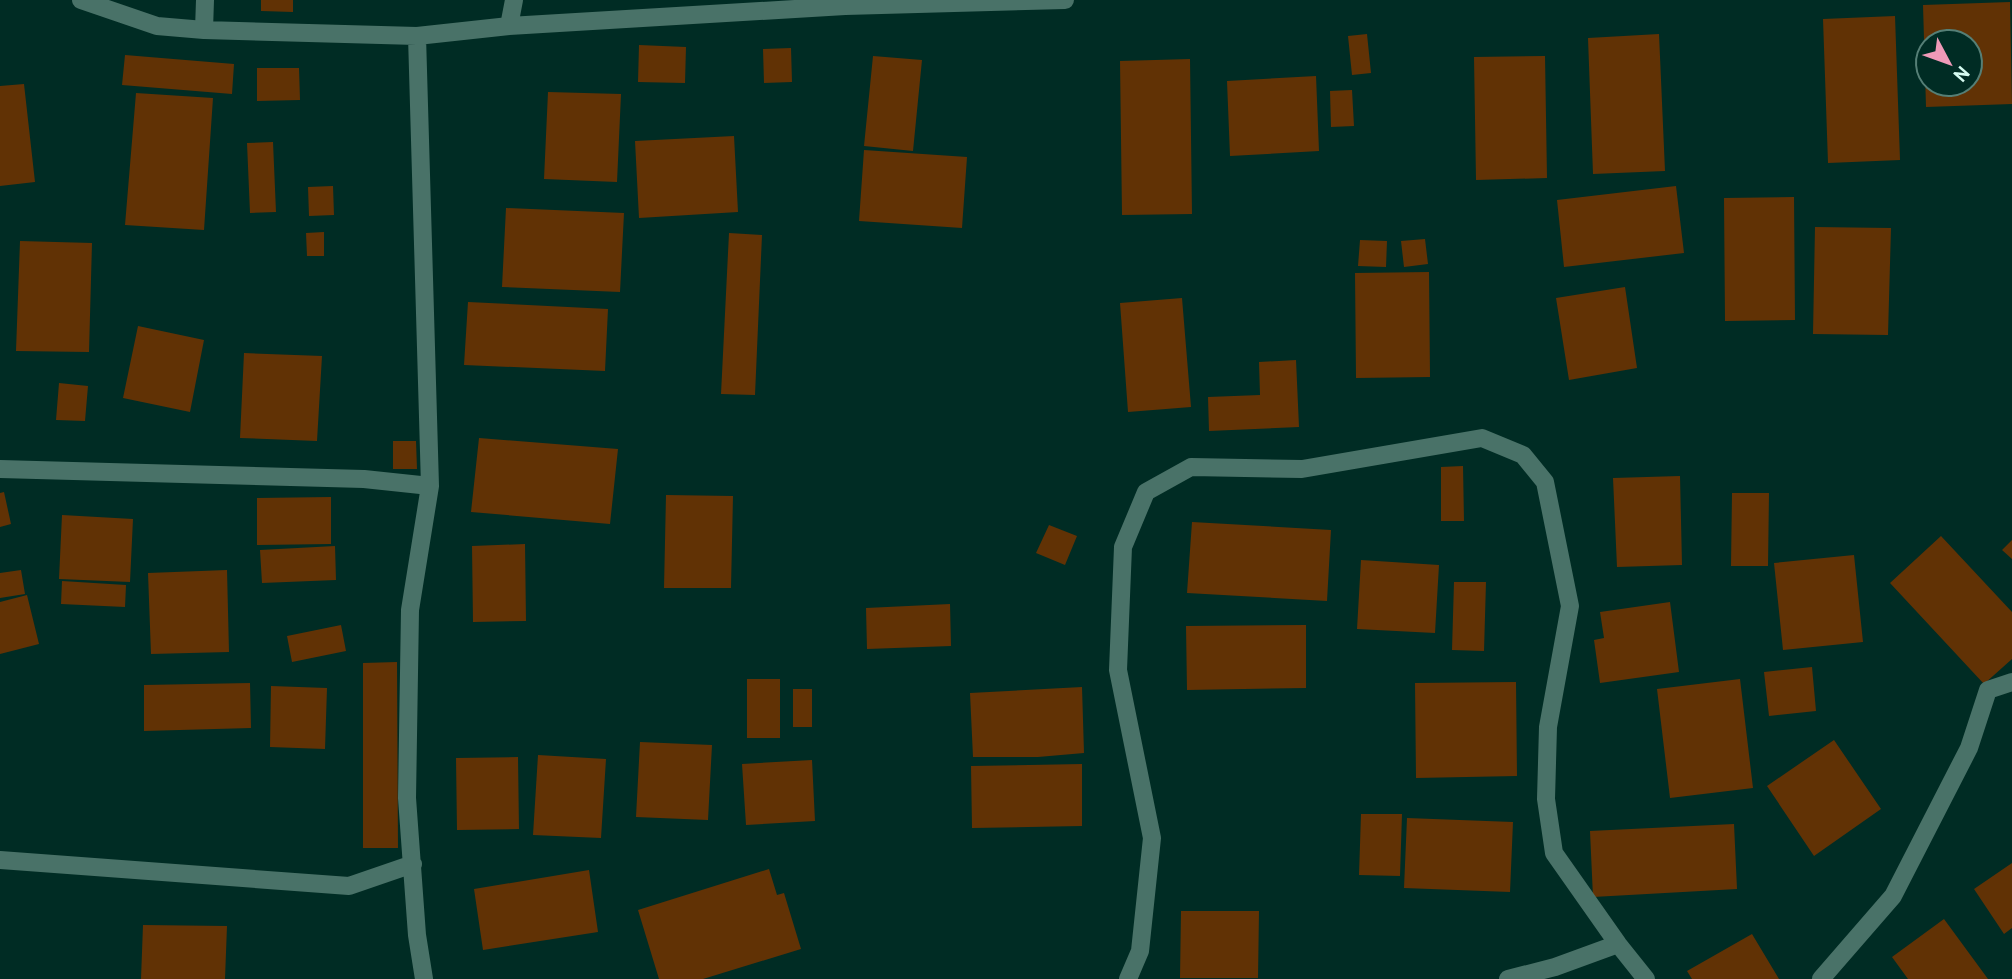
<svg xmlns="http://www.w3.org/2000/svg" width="2012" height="979" viewBox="0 0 2012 979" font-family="Overpass,sans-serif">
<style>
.building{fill:#613205;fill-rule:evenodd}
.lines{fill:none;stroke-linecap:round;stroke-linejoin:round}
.street{stroke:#497268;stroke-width:18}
</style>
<rect width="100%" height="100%" fill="#002c24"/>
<path class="building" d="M 261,0 L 293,0 L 293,12 L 261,11 Z
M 2010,2 L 2012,104 L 1926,107 L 1923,5 ZM 1928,42 L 1970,42 L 1970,84 L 1928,84 Z
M 1895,16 L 1900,160 L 1828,163 L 1823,19 Z
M 1367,34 L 1371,73 L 1352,75 L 1348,36 Z
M 1659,34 L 1665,171 L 1593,174 L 1588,38 Z
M 639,45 L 686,47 L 685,83 L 638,82 Z
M 791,48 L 792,82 L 764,83 L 763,49 Z
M 125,55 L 234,64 L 232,94 L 122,85 Z
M 873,56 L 922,60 L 913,151 L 864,146 Z
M 1545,56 L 1547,178 L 1476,180 L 1474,57 Z
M 1190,59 L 1192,214 L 1122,215 L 1120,61 Z
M 257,68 L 299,68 L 300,100 L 257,101 Z
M 1316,76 L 1319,151 L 1230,156 L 1227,81 Z
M 24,84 L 35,182 L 0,186 L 0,86 Z
M 1352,90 L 1354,126 L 1331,127 L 1330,91 Z
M 548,92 L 621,94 L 617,182 L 544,179 Z
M 136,93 L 213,98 L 204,230 L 125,225 Z
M 734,136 L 738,212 L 639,218 L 635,141 Z
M 273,142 L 276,212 L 250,213 L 247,143 Z
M 864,150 L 967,157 L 962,228 L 859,221 Z
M 333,186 L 334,215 L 309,216 L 308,187 Z
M 1676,186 L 1684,253 L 1564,267 L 1557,200 Z
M 1794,197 L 1795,320 L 1725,321 L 1724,198 Z
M 506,208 L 624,213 L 620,292 L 502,287 Z
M 1815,227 L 1891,228 L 1888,335 L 1813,334 Z
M 324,232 L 324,256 L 307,256 L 306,233 Z
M 729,233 L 762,235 L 755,395 L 721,394 Z
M 1425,239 L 1428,264 L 1404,267 L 1401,241 Z
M 1360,240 L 1387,241 L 1386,267 L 1358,266 Z
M 20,241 L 92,243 L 89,352 L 16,351 Z
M 1429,272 L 1430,377 L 1356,378 L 1355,273 Z
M 1625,287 L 1637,368 L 1569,380 L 1556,298 Z
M 1182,298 L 1191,407 L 1128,412 L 1120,303 Z
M 468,302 L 608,309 L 605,371 L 464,365 Z
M 138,326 L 204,340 L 190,412 L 123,398 Z
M 244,353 L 322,356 L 317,441 L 240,438 Z
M 1296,360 L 1299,427 L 1209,431 L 1208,397 L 1260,395 L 1259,362 Z
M 59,383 L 88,386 L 85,421 L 56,420 Z
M 479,438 L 618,449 L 610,524 L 471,512 Z
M 393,441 L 416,441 L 417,469 L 393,469 Z
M 1463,466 L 1464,521 L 1441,521 L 1441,467 Z
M 1680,476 L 1682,565 L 1617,567 L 1613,478 Z
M 4,492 L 11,524 L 0,527 L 0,493 Z
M 1732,493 L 1769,493 L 1768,566 L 1731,566 Z
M 666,495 L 733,496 L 731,588 L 664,588 Z
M 331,497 L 331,544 L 257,545 L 257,498 Z
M 62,515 L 133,519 L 130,582 L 59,579 Z
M 1192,522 L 1331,530 L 1327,601 L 1187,593 Z
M 1049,525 L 1077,536 L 1065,565 L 1036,553 Z
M 1941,536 L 2012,612 L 2012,659 L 1984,684 L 1890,583 Z
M 2012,540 L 2012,559 L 2002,550 Z
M 525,544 L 526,621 L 473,622 L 472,546 Z
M 335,546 L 336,580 L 262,583 L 260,550 Z
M 1854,555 L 1863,642 L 1783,650 L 1774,563 Z
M 1361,560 L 1439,565 L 1435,633 L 1357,629 Z
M 21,570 L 25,594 L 0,598 L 0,573 Z
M 227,570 L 229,652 L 151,654 L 148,573 Z
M 62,581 L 126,585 L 125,607 L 61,604 Z
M 1454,582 L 1486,582 L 1484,651 L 1452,650 Z
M 27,595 L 39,644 L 0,654 L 0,602 Z
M 1670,602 L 1679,672 L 1600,683 L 1594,640 L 1604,638 L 1600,612 Z
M 950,604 L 951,646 L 867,649 L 866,608 Z
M 341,625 L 346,651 L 292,662 L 287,636 Z
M 1306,625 L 1306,688 L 1187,690 L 1186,626 Z
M 397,662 L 398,848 L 363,848 L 363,663 Z
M 1812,667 L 1816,711 L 1769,716 L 1764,672 Z
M 747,679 L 780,679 L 780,738 L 747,738 Z
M 1740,679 L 1753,788 L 1670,798 L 1657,689 Z
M 1516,682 L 1517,776 L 1416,778 L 1415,683 Z
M 250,683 L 251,728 L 144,731 L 144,685 Z
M 271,686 L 327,688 L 325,749 L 270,747 Z
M 1082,687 L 1084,753 L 1038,757 L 973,757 L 970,693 Z
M 793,689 L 812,689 L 812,727 L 793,727 Z
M 1834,740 L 1881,809 L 1814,856 L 1767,786 Z
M 640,742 L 712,745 L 708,820 L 636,817 Z
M 538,755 L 606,759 L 601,838 L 533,835 Z
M 518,757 L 519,829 L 457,830 L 456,758 Z
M 812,760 L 815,821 L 746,825 L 742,764 Z
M 1082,764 L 1082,826 L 972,828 L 971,766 Z
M 1361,814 L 1402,814 L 1400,876 L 1359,875 Z
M 1407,818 L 1513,822 L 1510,892 L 1404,888 Z
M 1734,824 L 1737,889 L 1593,897 L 1590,831 Z
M 2012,863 L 2012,928 L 2004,934 L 1974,889 Z
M 769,869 L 777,895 L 784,893 L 801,949 L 703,979 L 659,979 L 638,910 Z
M 589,870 L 598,932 L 483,950 L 474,889 Z
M 1181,911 L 1259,911 L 1258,978 L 1180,978 Z
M 1944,919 L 1988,979 L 1908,979 L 1892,957 Z
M 143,925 L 227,926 L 225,979 L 141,979 Z
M 1752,934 L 1779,979 L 1692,979 L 1687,971 Z"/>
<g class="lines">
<path class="street" d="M 81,0 L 157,26 L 204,30 L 417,36 L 509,26 L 845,6 L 1065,0
M 509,26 L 514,0
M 204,30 L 205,0
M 417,36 L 430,486 L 410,610 L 407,798 L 417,935 L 424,979
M 0,469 L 364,479 L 430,486
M 0,860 L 349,886 L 413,864
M 1128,979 L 1140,951 L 1152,838 L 1118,670 L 1123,547 L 1146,492 L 1191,467 L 1302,469 L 1482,438 L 1523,455 L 1545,482 L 1570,606 L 1548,727 L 1546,799 L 1554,853 L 1618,944 L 1646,979
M 1508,979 L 1555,967 L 1618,944
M 1821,979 L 1893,896 L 1969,748 L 1988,690 L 2012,682"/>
</g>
<g transform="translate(1949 63) rotate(131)"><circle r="33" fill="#002c24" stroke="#557f76" stroke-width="2"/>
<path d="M0-5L12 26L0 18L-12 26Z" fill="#ef9ab8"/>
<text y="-10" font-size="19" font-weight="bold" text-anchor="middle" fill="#d5fbf1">N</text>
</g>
</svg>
